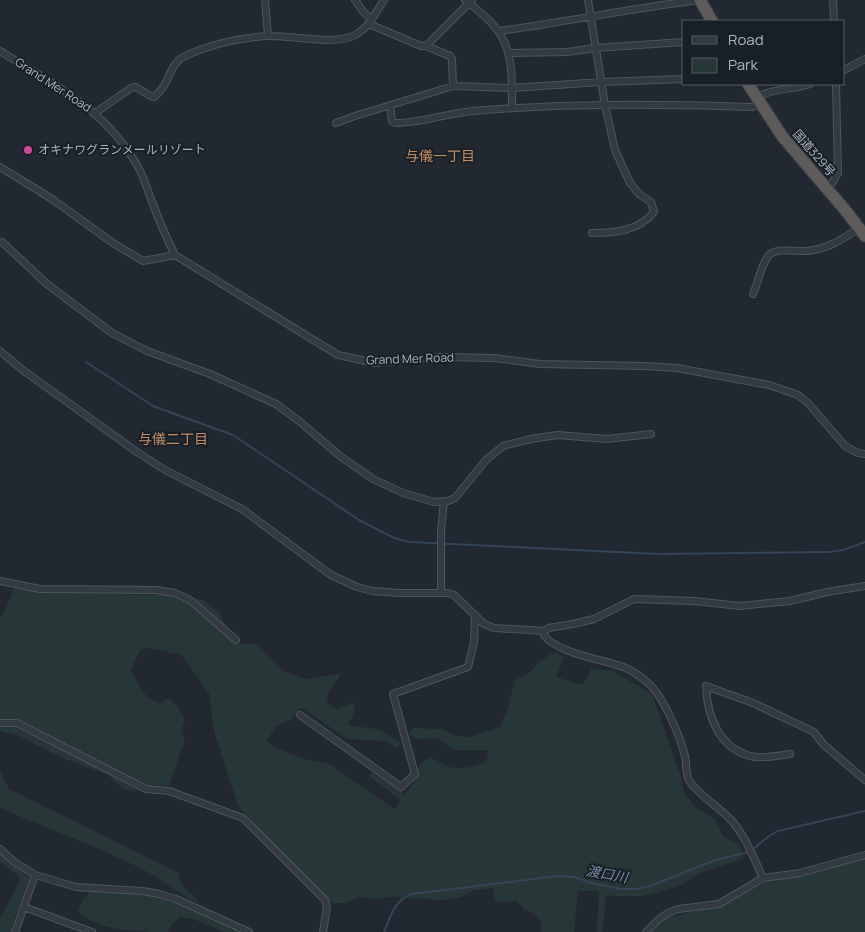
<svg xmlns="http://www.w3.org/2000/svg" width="865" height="932" viewBox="0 0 865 932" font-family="Manrope,'Noto Sans JP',sans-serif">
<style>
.green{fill:#273737}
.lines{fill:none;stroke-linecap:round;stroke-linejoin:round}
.stream{stroke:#364458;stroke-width:2}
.minor-casing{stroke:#4e555e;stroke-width:8}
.trunk-casing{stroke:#3e454e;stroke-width:13}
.minor{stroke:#343a43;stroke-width:6}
.trunk{stroke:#5d5c5a;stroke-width:11}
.hotel-dot{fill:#d1479c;stroke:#191f27;stroke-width:2}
.labels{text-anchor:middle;stroke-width:4;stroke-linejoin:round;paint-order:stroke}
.street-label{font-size:12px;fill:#aeb5c0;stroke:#191f27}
.poi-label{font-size:12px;fill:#aeb5c0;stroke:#191f27;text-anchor:start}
.neighbourhood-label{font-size:14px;fill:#c48e64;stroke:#191f27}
.water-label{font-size:14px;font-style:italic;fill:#798da6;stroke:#191f27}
</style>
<rect width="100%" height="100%" fill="#212832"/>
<path class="green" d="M 14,588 L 43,593 L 185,595 L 205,601 L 220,614 L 233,643 L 257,644 L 284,671 L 306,679 L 341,674 L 327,695 L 328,703 L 336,709 L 355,702 L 353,715 L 348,724 C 358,728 366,727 376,729 C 385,732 393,737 400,743 L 398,748 L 384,741 L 347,739 L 301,707 L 290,720 L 275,727 L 267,741 L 274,747 L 300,758 L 329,764 L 396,810 L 400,800 L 369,776 L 372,772 L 405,794 C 413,785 417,778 419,766 L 429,758 C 436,759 437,761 443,764 C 456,772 473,767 486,762 L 489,750 L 453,750 C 439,738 436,736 417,740 L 408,733 L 414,728 L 441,729 L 456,736 L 469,737 L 500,727 L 507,711 L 516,677 L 525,677 L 539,662 L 554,652 L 564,657 L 556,677 L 583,685 L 592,668 L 615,672 L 652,694 L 680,774 L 684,793 L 697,809 L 715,819 L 724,837 L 740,844 L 744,858 L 697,874 L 681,885 L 645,896 L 606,896 L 602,932 L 597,932 L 599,891 L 578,891 L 574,932 L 541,932 L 541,922 L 534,913 L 524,910 L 517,901 L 495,902 L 493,888 L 474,890 L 464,896 L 453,899 L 437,900 L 392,897 L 372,899 L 358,897 L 347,903 L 333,903 L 292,863 L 238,806 L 214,731 L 209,693 L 181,655 L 148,648 L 140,650 L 131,670 C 140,687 142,696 160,704 L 168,698 L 178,706 L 185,721 L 181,731 L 185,739 L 169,785 L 149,785 L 136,791 L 124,790 L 107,774 L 62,758 L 19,736 L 0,731 L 0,616 L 3,615 Z
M 0,771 L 9,789 L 179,873 L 181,884 L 197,899 L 198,903 C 177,893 162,879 142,869 C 96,846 47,828 0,808 Z
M 0,854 L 29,878 L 10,932 L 0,932 L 0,918 L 15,891 L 20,877 L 0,862 Z
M 865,857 L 865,932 L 651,932 L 667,918 L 719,905 L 765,882 Z
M 91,891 L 143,894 L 167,899 L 241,932 L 225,932 L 193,919 L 180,917 L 172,924 L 168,932 C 140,932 97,932 78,911 L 83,899 Z"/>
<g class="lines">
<path class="stream" d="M 86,362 L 153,406 L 233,435 L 359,520 L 394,538 L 409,542 L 658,554 L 829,552 L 843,550 L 865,542
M 752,850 L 769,836 L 778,831 L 865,811
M 384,932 C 391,916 394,900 412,894 L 558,876 L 574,877 L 595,884 L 621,889 L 636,889 L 650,886 L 716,860 L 748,852"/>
<defs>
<path id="minor" d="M 265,0 L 268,36
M 355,0 L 365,14 L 372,19
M 465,0 C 475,8 486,16 494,26 C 514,47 512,81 512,108
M 588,0 L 605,105 L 615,150 L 630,183 L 639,194 L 651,202 L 654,212 C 639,231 615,233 592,233
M 833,0 L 834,21
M 369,24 L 421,46 L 426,46 L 472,0
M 499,31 C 566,22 632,8 700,0
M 426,46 L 450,56 L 452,59 L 453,86
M 0,51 C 53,84 107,110 138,167 C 144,177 147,189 151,199 C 158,218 166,237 175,255 L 338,355 L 375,363 L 440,357 L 494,358 L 540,364 L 644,366 L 677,368 L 769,385 L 798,395 L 808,403 L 845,446 L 858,453 L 865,454
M 509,53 L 567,52 L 595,48 L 684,42
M 844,70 L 865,59
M 756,98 C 772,88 793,90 810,84
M 390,105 L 392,121 L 395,123 C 422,123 447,113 474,111 C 566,103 659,104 752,107 L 760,104
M 95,113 L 131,88 L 136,87 C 142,90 148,96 154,97 C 171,84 168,64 185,56 C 211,44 239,38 267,36 C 291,35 335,46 355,35 C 370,27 375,13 384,0
M 336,123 L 355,116 L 453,86 L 512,88 L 601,82 L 684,79
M 0,167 L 52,199 L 113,243 L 143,261 L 175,255
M 828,190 L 838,173 L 836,84
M 2,242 L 47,284 L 112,333 L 147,351 L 210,374 L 276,404 L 299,421 L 340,456 L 373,479 L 403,493 L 434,502 L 448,501 L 455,498 L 486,460 L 503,446 L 531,439 L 557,435 L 607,439 L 651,434
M 753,294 C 758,283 761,264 769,255 C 777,248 793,251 803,251 C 824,251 842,240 859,228
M 0,351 L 24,371 L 137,452 L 165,470 L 242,509 L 331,575 L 357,587 L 372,591 L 399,593 L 448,593 L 454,595 L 484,624 L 494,628 L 545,631 L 548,628 L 573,624 L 594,619 L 634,599 L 694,601 L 740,606 L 790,601 L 827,592 L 865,586
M 0,581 L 40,589 L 156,590 L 175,593 L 190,600 L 236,640
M 441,591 L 441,531 L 444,501
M 545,631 L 544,635 C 554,651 597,659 614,664 C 626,667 638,674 647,682 C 663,695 680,736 685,756 C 687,764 685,775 690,782 C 700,796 720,808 732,821 C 746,837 754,859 763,878
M 300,715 L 401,787 L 415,774 L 393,694 L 468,667 L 474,643 L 475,615
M 0,723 L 17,723 L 146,789 L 169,791 L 243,818 L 325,900 L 327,907 L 323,932
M 790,754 C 778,756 766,758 755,757 C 720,751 707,717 706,686 L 753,703 L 814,732 L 823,744 L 865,780
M 0,849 L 13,861 L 35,875 L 76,887 L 143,891 L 159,894 L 176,899 L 249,932
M 24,907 L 92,932
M 15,932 L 35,875
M 646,932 L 659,919 L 668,913 L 678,909 L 719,904 L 763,878 L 800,873 L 865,855"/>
<path id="trunk" d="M 700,0 L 712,21
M 748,84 L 782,136 L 846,211 L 865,236"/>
</defs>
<use href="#minor" class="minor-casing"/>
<use href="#trunk" class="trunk-casing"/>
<use href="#minor" class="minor"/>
<use href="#trunk" class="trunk"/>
</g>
<circle class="hotel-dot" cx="28" cy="150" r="5"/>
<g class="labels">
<g class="street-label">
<text transform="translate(53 85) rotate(33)" y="4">Grand Mer Road</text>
<text transform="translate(814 153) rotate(49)" y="4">国道329号</text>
<text transform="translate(410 359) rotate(-2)" y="4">Grand Mer Road</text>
</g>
<g class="poi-label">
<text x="38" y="154">オキナワグランメールリゾート</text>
</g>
<g class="neighbourhood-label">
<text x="440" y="161">与儀一丁目</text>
<text x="173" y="444">与儀二丁目</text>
</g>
<g class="water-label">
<text transform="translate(607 874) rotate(10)" y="5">渡口川</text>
</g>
</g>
<rect x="682" y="20" width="162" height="65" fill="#191f27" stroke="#555b64"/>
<rect x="692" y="36" width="25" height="8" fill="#343a43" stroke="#555b64"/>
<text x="728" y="45" font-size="15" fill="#aeb5c0">Road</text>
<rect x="692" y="58" width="25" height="15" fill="#273737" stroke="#555b64"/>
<text x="728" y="70" font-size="15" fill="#aeb5c0">Park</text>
</svg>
